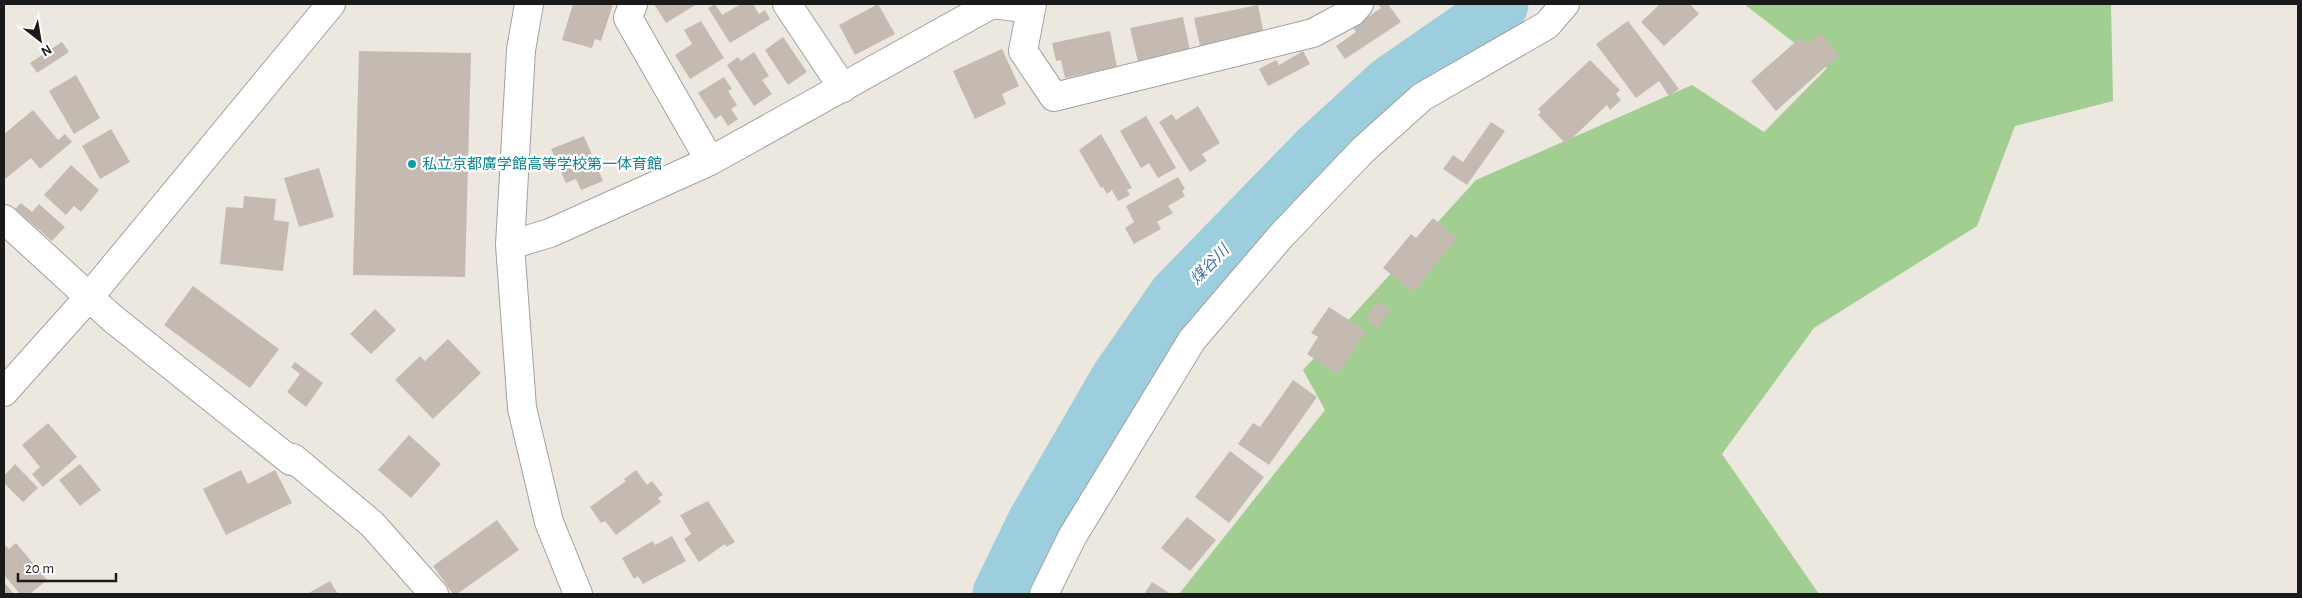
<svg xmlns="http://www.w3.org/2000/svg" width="2302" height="598" viewBox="0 0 2302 598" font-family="'Alegreya Sans','Noto Sans JP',sans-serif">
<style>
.forest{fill:#a2ce91}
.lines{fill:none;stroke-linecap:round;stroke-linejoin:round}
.river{stroke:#9ccedd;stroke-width:59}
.building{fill:#c4bab2}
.minor-casing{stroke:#a1a1a1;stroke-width:30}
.tertiary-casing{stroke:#a1a1a1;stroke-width:30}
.minor{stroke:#fff;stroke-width:28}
.tertiary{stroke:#fff;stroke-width:28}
.culture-dot{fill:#0f9aa8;stroke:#fff;stroke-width:2}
.labels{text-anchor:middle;stroke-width:4.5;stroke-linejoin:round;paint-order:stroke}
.culture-label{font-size:15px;fill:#0d838f;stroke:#fff;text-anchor:start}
.water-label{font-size:16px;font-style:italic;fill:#4477ad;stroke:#fff}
</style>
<rect width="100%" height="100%" fill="#ede8df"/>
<path class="forest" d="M 1744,4 L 2111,4 L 2113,101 L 2015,126 L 1977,226 L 1814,328 L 1722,454 L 1819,594 L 1179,594 L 1325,410 L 1303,370 L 1476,180 L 1692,85 L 1764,132 L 1827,68 Z"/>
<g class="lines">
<path class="river" d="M 1002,594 L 1037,522 L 1120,379 L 1177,297 L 1318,152 L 1391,85 L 1482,22 L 1499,4"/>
</g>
<path class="building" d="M 573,4 L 613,4 L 601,41 L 595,39 L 592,48 L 562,40 Z
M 654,4 L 697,4 L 666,23 Z
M 715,4 L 722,15 L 741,4 L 753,4 L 759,14 L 765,10 L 770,19 L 730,43 L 708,8 Z
M 878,4 L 895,34 L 855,55 L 839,25 Z
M 1378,4 L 1388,4 L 1401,22 L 1345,59 L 1336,46 L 1356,32 L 1353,27 L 1381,8 Z
M 1660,4 L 1690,4 L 1699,14 L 1664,46 L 1641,22 Z
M 1258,5 L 1264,34 L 1200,46 L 1194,18 Z
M 1183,17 L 1190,51 L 1138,62 L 1130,28 Z
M 701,21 L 724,58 L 690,79 L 675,55 L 692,44 L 684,30 Z
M 1628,21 L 1679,89 L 1669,96 L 1659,81 L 1636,98 L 1596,44 Z
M 1110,31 L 1117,67 L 1065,78 L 1061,60 L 1056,61 L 1052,43 Z
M 1820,33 L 1839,55 L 1776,111 L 1751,81 L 1801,37 L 1807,44 Z
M 783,37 L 807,72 L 788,85 L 765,50 Z
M 62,42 L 69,52 L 37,73 L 30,63 Z
M 1002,49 L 1019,86 L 1002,94 L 1006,104 L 975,119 L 953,71 Z
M 359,51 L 471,53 L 465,277 L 353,275 Z
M 1303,51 L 1310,64 L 1268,86 L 1259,69 L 1276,60 L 1279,65 Z
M 754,52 L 769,76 L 762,80 L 772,94 L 754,106 L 727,65 L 738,57 L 741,61 Z
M 1590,60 L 1620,90 L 1616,94 L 1621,100 L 1610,110 L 1607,105 L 1566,144 L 1538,115 L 1541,112 L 1538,109 Z
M 76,75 L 100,118 L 74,134 L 49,91 Z
M 724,77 L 732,89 L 728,91 L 737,105 L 731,109 L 738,119 L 728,126 L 721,115 L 715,119 L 698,93 Z
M 1198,106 L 1220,143 L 1202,154 L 1207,161 L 1190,172 L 1159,122 L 1172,114 L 1176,120 Z
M 33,110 L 58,140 L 65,134 L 72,142 L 40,169 L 31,158 L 5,179 L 4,134 Z
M 1146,116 L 1176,168 L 1158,178 L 1149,163 L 1141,168 L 1120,131 Z
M 1491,122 L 1505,131 L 1467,185 L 1443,169 L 1453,155 L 1463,162 Z
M 111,129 L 130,162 L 100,179 L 82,146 Z
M 1101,134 L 1132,188 L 1127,190 L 1130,195 L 1118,201 L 1112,190 L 1107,194 L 1103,187 L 1101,188 L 1079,150 Z
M 584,136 L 603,181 L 581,190 L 576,179 L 566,183 L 551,149 Z
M 71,165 L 99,190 L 81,212 L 74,206 L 66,215 L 44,195 Z
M 319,168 L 334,217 L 299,227 L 284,178 Z
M 1178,177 L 1185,189 L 1182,191 L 1185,196 L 1168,206 L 1173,213 L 1157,222 L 1161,229 L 1134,244 L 1125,228 L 1134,222 L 1126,206 Z
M 244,196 L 276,199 L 274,220 L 289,222 L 283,271 L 220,264 L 226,207 L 243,208 Z
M 21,203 L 32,212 L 39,204 L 65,227 L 52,241 L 15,209 Z
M 1433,218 L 1457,238 L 1413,292 L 1383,268 L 1411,234 L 1416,238 Z
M 193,286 L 279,349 L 250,388 L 164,325 Z
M 1377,301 L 1390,309 L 1378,328 L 1365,320 Z
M 1329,307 L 1366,331 L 1338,374 L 1307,354 L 1318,337 L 1311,333 Z
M 375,309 L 396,330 L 371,354 L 350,334 Z
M 448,339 L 481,373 L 433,419 L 395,380 L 420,356 L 425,361 Z
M 295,362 L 323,383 L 306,407 L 287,392 L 300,374 L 291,367 Z
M 1293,380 L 1317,397 L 1269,465 L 1238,444 L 1253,423 L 1260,427 Z
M 48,423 L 77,457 L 43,487 L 32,474 L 40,467 L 22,445 Z
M 409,435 L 441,464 L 411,498 L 378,470 Z
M 1230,451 L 1264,477 L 1229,523 L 1195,497 Z
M 15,464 L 38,488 L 23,502 L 4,483 L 4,476 Z
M 80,464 L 101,490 L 80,506 L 59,480 Z
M 241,470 L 248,484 L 275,470 L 292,503 L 226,535 L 203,489 Z
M 636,470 L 647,485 L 652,481 L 663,495 L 658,498 L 661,502 L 616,535 L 605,521 L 601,523 L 590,507 L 626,481 L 624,479 Z
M 708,501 L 735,542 L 726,547 L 725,544 L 699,562 L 684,539 L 691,534 L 680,515 Z
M 1187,517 L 1216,540 L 1190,571 L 1161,548 Z
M 497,520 L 519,550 L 457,594 L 453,594 L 433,566 Z
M 672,536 L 686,561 L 643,584 L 638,576 L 634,579 L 622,558 L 653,541 L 655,545 Z
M 16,543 L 47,580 L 30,594 L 20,594 L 4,575 L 4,544 L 9,549 Z
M 330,581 L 338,594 L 307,594 Z
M 4,582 L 14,594 L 4,594 Z
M 1152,582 L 1171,594 L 1144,594 Z"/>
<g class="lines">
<defs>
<path id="minor" d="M 529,4 L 521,50 L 510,245 L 522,408 L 549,522 L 578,594
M 633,4 L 628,18 L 710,161
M 787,4 L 843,88
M 1032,4 L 1023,51 L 1054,97 L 1313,33 L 1352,12 L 1359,4
M 4,219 L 112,318 L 291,461 L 293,458 L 372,524 L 434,594
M 510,245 L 550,233 L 710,161 L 992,4 L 1030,9
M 1044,594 L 1072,537 L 1192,340 L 1281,236 L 1363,150 L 1422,97 L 1547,25 L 1565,4"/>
<path id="tertiary" d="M 4,392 L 89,297 L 331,4"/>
</defs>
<use href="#minor" class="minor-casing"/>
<use href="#tertiary" class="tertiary-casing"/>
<use href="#minor" class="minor"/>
<use href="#tertiary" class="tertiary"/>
</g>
<circle class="culture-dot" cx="412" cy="164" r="5"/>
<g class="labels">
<g class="culture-label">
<text x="422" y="169">私立京都廣学館高等学校第一体育館</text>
</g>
<g class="water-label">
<text transform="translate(1209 264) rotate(-46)" y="6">煤谷川</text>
</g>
</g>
<rect width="2302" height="598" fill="none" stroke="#1a1a1a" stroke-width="10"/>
<g transform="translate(40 40) rotate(149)" stroke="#ffffff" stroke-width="4" paint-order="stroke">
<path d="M0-4L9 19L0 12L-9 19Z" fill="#1a1a1a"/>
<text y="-8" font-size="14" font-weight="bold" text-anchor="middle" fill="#1a1a1a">N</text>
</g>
<path d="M18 573v8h98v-8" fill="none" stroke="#1a1a1a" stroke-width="2.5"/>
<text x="25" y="573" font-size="15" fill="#1a1a1a" stroke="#ffffff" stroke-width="4" paint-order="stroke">20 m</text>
</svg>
